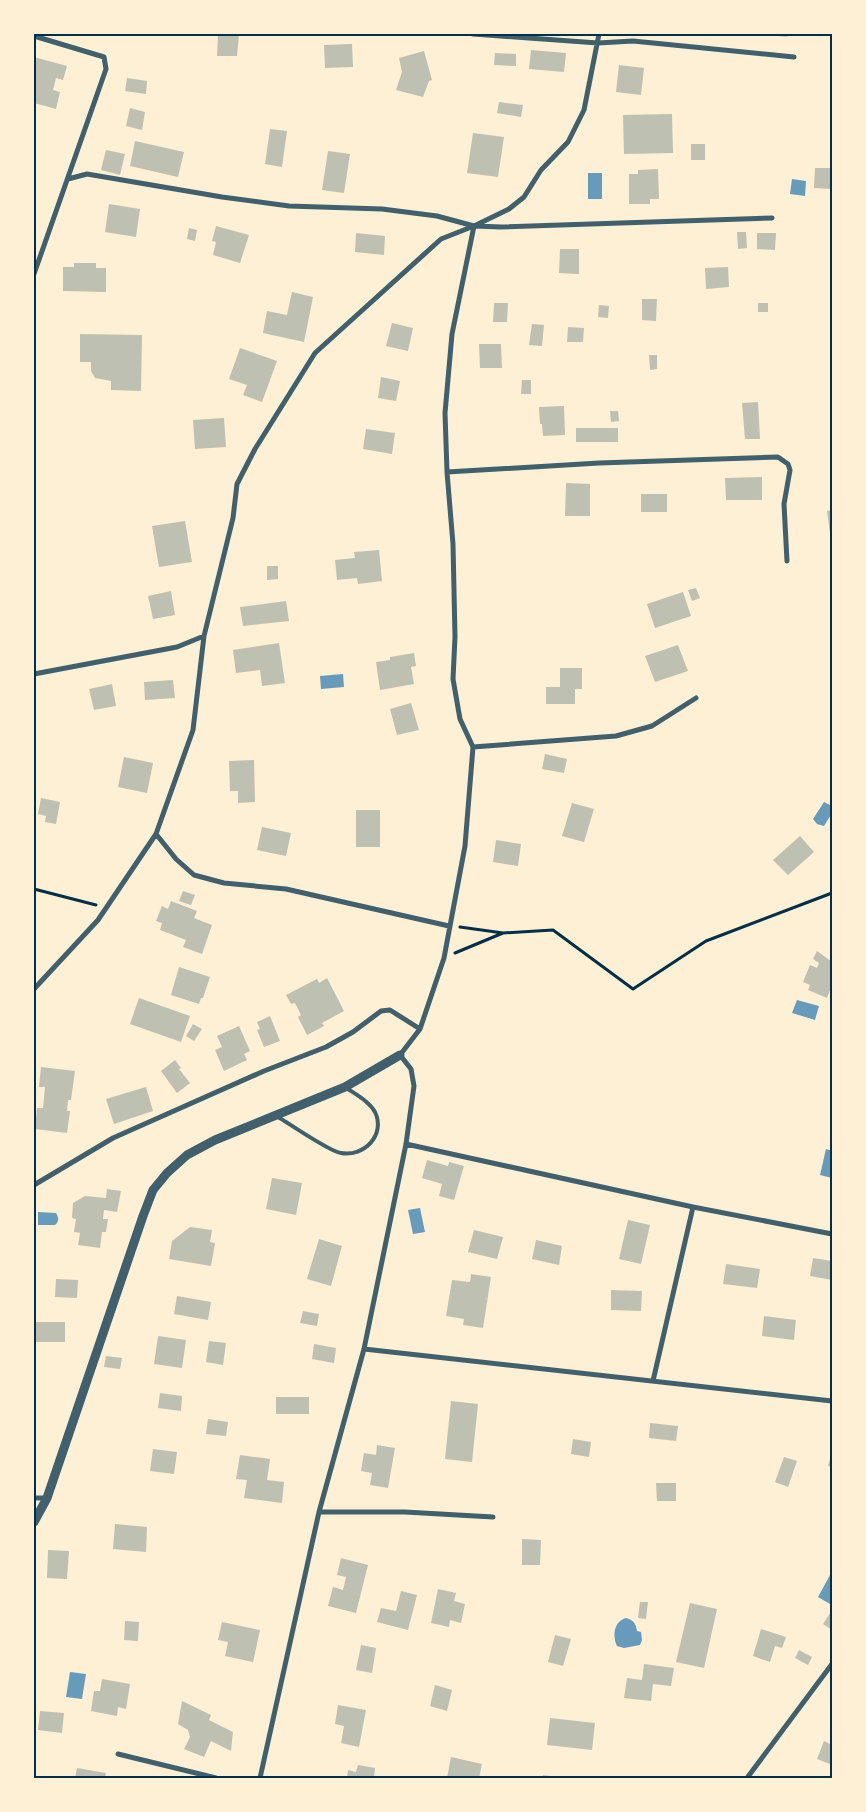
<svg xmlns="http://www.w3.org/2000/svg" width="866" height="1812" viewBox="0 0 866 1812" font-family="Jost,sans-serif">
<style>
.water{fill:#669bbc}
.building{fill:#bec0b2}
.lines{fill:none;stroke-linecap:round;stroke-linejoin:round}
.path{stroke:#003049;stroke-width:3}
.service{stroke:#3f606c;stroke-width:4}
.minor{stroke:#3f606c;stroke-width:5}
.tertiary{stroke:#3f606c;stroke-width:9}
.neatline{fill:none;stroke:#003049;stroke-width:2}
</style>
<rect width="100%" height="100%" fill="#fdf0d5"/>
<path class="water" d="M 588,173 L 602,173 L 602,199 L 588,199 Z
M 792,179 L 806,181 L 805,196 L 790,194 Z
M 343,674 L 344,687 L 321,689 L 320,676 Z
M 824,802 L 832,806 L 832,813 L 824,826 L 817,824 L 813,819 Z
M 797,1000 L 819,1006 L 815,1020 L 792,1013 Z
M 826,1149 L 832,1151 L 832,1178 L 820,1175 Z
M 420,1208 L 425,1232 L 413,1234 L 408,1210 Z
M 38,1212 L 56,1213 C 59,1217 59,1222 55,1225 L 38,1225 Z
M 830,1575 L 832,1577 L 832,1599 L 830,1604 L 818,1597 Z
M 626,1618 C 633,1620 636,1623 637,1631 L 641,1632 L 642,1640 L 640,1645 L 624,1648 L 617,1646 C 612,1636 614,1621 626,1618 Z
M 70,1672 L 86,1674 L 82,1699 L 66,1697 Z"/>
<path class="building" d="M 218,34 L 239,34 L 237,56 L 217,56 Z
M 769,34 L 788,34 L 787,37 L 769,35 Z
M 352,44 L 353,67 L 325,68 L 324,45 Z
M 531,50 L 566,53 L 564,72 L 529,69 Z
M 424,51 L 432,80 L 429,81 L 423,97 L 396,90 L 402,72 L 399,58 Z
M 495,53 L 516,54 L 516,66 L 494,65 Z
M 34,57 L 67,66 L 63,80 L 56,78 L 53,90 L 60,92 L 56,109 L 34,103 Z
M 619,65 L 644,68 L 641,95 L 616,92 Z
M 127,78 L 147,81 L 146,94 L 125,91 Z
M 499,102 L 523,105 L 521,117 L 497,113 Z
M 130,108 L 145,112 L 142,130 L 126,126 Z
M 672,114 L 673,153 L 624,154 L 623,115 Z
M 270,129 L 287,131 L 282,167 L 265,164 Z
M 473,133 L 504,137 L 498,177 L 467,173 Z
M 135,141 L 184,152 L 178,177 L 130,166 Z
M 691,144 L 705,144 L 705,160 L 691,160 Z
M 106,150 L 125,154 L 120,175 L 101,170 Z
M 328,151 L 350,154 L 344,193 L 322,190 Z
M 815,168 L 832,168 L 832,189 L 814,188 Z
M 658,169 L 659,199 L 650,199 L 650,204 L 629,204 L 629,174 L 638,174 L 638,170 Z
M 109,204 L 140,209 L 136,237 L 105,232 Z
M 216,226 L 249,235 L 240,263 L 213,255 L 216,242 L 212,241 Z
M 189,228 L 197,230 L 195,241 L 187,239 Z
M 737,232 L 746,232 L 747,248 L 738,249 Z
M 356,233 L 385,236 L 384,255 L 355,252 Z
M 757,233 L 776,233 L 775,250 L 757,249 Z
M 560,249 L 579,249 L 579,274 L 559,273 Z
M 74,263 L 96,263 L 96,268 L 106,268 L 106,292 L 63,291 L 63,267 L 74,267 Z
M 728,267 L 729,287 L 706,289 L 705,268 Z
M 292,292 L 313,297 L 304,342 L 263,333 L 267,311 L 287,315 Z
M 642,299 L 657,299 L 656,321 L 642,320 Z
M 494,303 L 508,303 L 507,322 L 493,322 Z
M 758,303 L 768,303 L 768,312 L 758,312 Z
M 599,305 L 609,306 L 608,318 L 598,317 Z
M 392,323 L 413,328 L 408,351 L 386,346 Z
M 532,324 L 544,325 L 542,346 L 529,345 Z
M 568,327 L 584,328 L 583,342 L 567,342 Z
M 80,334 L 142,335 L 141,391 L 111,390 L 111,381 L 95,378 L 91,371 L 91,362 L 80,362 Z
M 479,344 L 501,344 L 502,368 L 480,368 Z
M 240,348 L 277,361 L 262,402 L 243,395 L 247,385 L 229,379 Z
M 649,355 L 657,355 L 657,369 L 650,370 Z
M 381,377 L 400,381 L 396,401 L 378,398 Z
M 522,380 L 531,380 L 531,394 L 521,394 Z
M 758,402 L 760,439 L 745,439 L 742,403 Z
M 564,406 L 565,435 L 543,436 L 542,424 L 540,424 L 539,407 Z
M 610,411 L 618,411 L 619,421 L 611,422 Z
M 224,418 L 226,447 L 195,449 L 193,420 Z
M 576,428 L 618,428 L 618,442 L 576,442 Z
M 366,429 L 395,433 L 392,454 L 363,449 Z
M 762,477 L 762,500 L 726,500 L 725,478 Z
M 566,483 L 590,484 L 590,516 L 565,516 Z
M 641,494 L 667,494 L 667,512 L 641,512 Z
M 832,510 L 832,541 L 831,541 L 827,511 Z
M 185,521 L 192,562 L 159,567 L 152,526 Z
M 379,550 L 382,581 L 358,584 L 357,578 L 337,580 L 335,560 L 355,558 L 354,552 Z
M 267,566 L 278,566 L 278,579 L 267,580 Z
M 696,588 L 700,598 L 692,601 L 688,590 Z
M 171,591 L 175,615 L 153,619 L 148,596 Z
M 683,592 L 691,616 L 655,628 L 647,604 Z
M 286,601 L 289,621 L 243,626 L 240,607 Z
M 279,643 L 285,683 L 262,686 L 260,670 L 236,673 L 233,650 Z
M 678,645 L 688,671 L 655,682 L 645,656 Z
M 414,653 L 416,666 L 411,667 L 414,684 L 380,690 L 376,662 L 390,660 L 390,657 Z
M 560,668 L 582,668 L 582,689 L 575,689 L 575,704 L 546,704 L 546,687 L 560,687 Z
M 173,680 L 175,698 L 145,700 L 144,682 Z
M 112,684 L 116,706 L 94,710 L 89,689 Z
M 411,703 L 419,730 L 397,735 L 390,709 Z
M 545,754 L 567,759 L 564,773 L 542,769 Z
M 124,757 L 153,763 L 147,793 L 118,787 Z
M 254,760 L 255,802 L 238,803 L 238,791 L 230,791 L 229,761 Z
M 41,798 L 60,802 L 56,824 L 45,822 L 46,816 L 38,814 Z
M 572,803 L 594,809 L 584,842 L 562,836 Z
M 356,810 L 380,810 L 380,847 L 356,847 Z
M 262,827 L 291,833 L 286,856 L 257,850 Z
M 800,836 L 814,852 L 788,875 L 773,860 Z
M 496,840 L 521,844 L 518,866 L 493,862 Z
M 183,891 L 195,895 L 191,905 L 179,901 Z
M 171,901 L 197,911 L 194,918 L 212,925 L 202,954 L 183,947 L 186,940 L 160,930 L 162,923 L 156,921 L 162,906 L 168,909 Z
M 817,951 L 832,962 L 832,985 L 827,998 L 808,990 L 810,985 L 803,982 L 810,965 L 817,968 L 819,963 L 813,959 Z
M 179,967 L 210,977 L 203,998 L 201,998 L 199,1004 L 171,995 Z
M 327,978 L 344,1011 L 322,1023 L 324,1026 L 307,1035 L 298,1017 L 301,1015 L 295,1003 L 291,1004 L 286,995 L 317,979 L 319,983 Z
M 139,998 L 190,1016 L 181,1042 L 130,1024 Z
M 270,1016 L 280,1041 L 264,1047 L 257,1030 L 260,1029 L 257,1022 Z
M 193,1024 L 202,1029 L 194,1041 L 186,1036 Z
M 239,1026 L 250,1051 L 244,1054 L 247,1060 L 224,1071 L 215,1050 L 222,1047 L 217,1036 Z
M 175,1060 L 181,1068 L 179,1069 L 190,1083 L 177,1093 L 161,1071 Z
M 41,1067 L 75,1071 L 71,1100 L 68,1100 L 67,1111 L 70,1111 L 67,1133 L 35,1129 L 37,1108 L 43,1108 L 45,1087 L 39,1087 Z
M 146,1087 L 153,1111 L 114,1124 L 106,1099 Z
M 427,1160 L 448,1166 L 449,1162 L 464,1166 L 454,1200 L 439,1196 L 442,1184 L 422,1178 Z
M 272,1178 L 302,1183 L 296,1215 L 266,1209 Z
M 107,1189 L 121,1191 L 117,1212 L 104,1210 L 103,1219 L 108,1219 L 106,1232 L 102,1232 L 100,1248 L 78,1245 L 80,1233 L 74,1232 L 76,1219 L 72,1218 L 73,1203 L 85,1196 L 106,1198 Z
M 628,1220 L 650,1225 L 641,1264 L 619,1259 Z
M 190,1227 L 212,1230 L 210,1242 L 215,1243 L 211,1266 L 169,1259 L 172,1241 Z
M 474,1230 L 503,1237 L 497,1259 L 468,1252 Z
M 319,1239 L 342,1246 L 331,1286 L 307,1279 Z
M 536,1240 L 562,1246 L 559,1265 L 532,1259 Z
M 813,1258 L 832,1261 L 832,1280 L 810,1276 Z
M 726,1264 L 760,1269 L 757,1288 L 723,1284 Z
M 471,1274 L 491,1277 L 483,1328 L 463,1325 L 464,1319 L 446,1316 L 452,1280 L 470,1282 Z
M 56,1279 L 78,1280 L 77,1298 L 55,1297 Z
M 611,1290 L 642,1291 L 641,1311 L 611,1310 Z
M 177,1296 L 211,1302 L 208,1320 L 174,1314 Z
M 303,1311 L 319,1314 L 317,1326 L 300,1323 Z
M 764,1316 L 796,1320 L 794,1340 L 762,1336 Z
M 36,1322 L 65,1322 L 65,1342 L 36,1342 Z
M 158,1336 L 186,1340 L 182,1368 L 154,1364 Z
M 209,1341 L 226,1343 L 223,1365 L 206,1362 Z
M 314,1344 L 336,1348 L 334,1363 L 312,1359 Z
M 106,1356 L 122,1358 L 120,1369 L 104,1367 Z
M 160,1393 L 182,1396 L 181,1411 L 158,1408 Z
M 276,1397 L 309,1397 L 309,1414 L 276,1414 Z
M 451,1401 L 478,1404 L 472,1462 L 445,1459 Z
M 208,1419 L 228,1422 L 226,1436 L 206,1434 Z
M 650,1423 L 678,1426 L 676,1441 L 649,1438 Z
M 573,1439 L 591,1442 L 589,1457 L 571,1454 Z
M 377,1445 L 395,1448 L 388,1488 L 370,1485 L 372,1473 L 361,1471 L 364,1453 L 376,1455 Z
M 153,1449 L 177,1452 L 174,1474 L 150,1471 Z
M 832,1452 L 832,1467 L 828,1466 Z
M 240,1455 L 270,1459 L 267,1480 L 284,1482 L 282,1503 L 244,1498 L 247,1480 L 236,1479 Z
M 784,1457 L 797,1461 L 788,1487 L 775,1482 Z
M 656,1483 L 676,1483 L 676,1501 L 657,1501 Z
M 115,1524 L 147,1527 L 146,1552 L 113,1549 Z
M 522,1539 L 541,1540 L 540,1565 L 522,1565 Z
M 48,1550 L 69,1551 L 67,1579 L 47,1578 Z
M 341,1558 L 368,1565 L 356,1613 L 328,1606 L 333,1587 L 343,1590 L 346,1577 L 337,1575 Z
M 438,1589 L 456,1593 L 454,1601 L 465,1604 L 461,1623 L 450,1620 L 449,1627 L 431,1623 Z
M 401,1591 L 417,1595 L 408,1630 L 377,1622 L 381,1608 L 396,1611 Z
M 640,1602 L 648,1602 L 646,1619 L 638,1618 Z
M 690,1603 L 717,1609 L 704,1668 L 676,1662 Z
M 832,1610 L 832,1630 L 823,1624 Z
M 125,1621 L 139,1622 L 138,1641 L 124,1640 Z
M 222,1622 L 260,1630 L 253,1662 L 225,1656 L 228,1642 L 218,1640 Z
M 761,1629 L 786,1637 L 782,1648 L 775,1646 L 770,1662 L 753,1656 Z
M 555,1635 L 571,1639 L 563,1666 L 548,1662 Z
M 361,1645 L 376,1648 L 372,1673 L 356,1670 Z
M 799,1650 L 812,1657 L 808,1665 L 795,1658 Z
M 644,1664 L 674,1668 L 671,1686 L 653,1684 L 651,1701 L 624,1698 L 627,1678 L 642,1680 Z
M 102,1679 L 130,1684 L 126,1709 L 118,1707 L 117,1716 L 91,1711 L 94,1691 L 100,1691 Z
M 435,1685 L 452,1690 L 447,1711 L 430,1706 Z
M 182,1701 L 211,1715 L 209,1720 L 233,1732 L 231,1751 L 211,1741 L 204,1757 L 184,1749 L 190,1737 L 188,1730 L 178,1724 Z
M 338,1705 L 366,1710 L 359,1747 L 341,1743 L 344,1726 L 335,1724 Z
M 40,1711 L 64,1713 L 62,1733 L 38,1730 Z
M 550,1718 L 595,1723 L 592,1750 L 547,1745 Z
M 824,1741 L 832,1745 L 832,1759 L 830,1764 L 817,1759 Z
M 451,1757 L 482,1764 L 479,1778 L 447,1778 Z
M 358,1765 L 375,1768 L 374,1778 L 347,1778 L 348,1770 L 356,1772 Z
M 77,1768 L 106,1773 L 105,1778 L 75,1778 Z
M 543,1775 L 558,1777 L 558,1778 L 542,1778 Z"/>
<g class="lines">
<path class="path" d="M 34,889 L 96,905
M 460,927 L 503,933 L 553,930 L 633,989 L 706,941 L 832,893
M 455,953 L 503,933"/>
<path class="service" d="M 278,1117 C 290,1124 330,1152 341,1153 C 364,1157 386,1135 375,1112 C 369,1101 355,1094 345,1087"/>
<path class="minor" d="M 473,34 L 598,43 L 633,41 L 794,57
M 34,36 L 104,57 L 106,69 L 34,274
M 68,179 L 87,174 L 222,197 L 289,206 L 382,209 L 437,216 L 474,226 L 501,227 L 772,218
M 447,472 L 599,463 L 778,457 L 788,464 L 790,470 L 784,504 L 787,561
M 34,674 L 177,647 L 204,636
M 473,747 L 616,736 L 652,726 L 696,698
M 156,834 L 176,859 L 194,875 L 224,883 L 286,889 L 449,926
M 34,989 L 98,920 L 156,834 L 193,730 L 204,636 L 233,518 L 237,484 L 255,449 L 315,353 L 441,239 L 474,226
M 406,1144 L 693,1207 L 832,1234
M 34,1185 L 113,1138 L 264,1071 L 326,1047 L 353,1032 L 381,1011 L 390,1010 L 420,1029
M 364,1349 L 832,1401
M 653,1381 L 693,1207
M 34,1498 L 47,1498
M 319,1512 L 405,1512 L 493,1517
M 118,1754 L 216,1778
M 260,1778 L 319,1512 L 364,1349 L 406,1144 L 414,1086 L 411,1069 L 400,1055 L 420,1029 L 444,958 L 465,846 L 473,747 L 460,719 L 453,679 L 455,637 L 453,544 L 447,472 L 445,413 L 452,334 L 474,226 L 509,209 L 524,197 L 541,170 L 568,142 L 584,110 L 599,34
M 747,1778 L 832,1664"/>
<path class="tertiary" d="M 34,1522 L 47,1498 L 143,1216 L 153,1190 L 167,1173 L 187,1155 L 215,1140 L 345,1087 L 400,1055"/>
</g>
<rect width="866" height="1812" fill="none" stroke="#fdf0d5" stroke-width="70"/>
<rect x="35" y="35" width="796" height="1742" class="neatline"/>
</svg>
